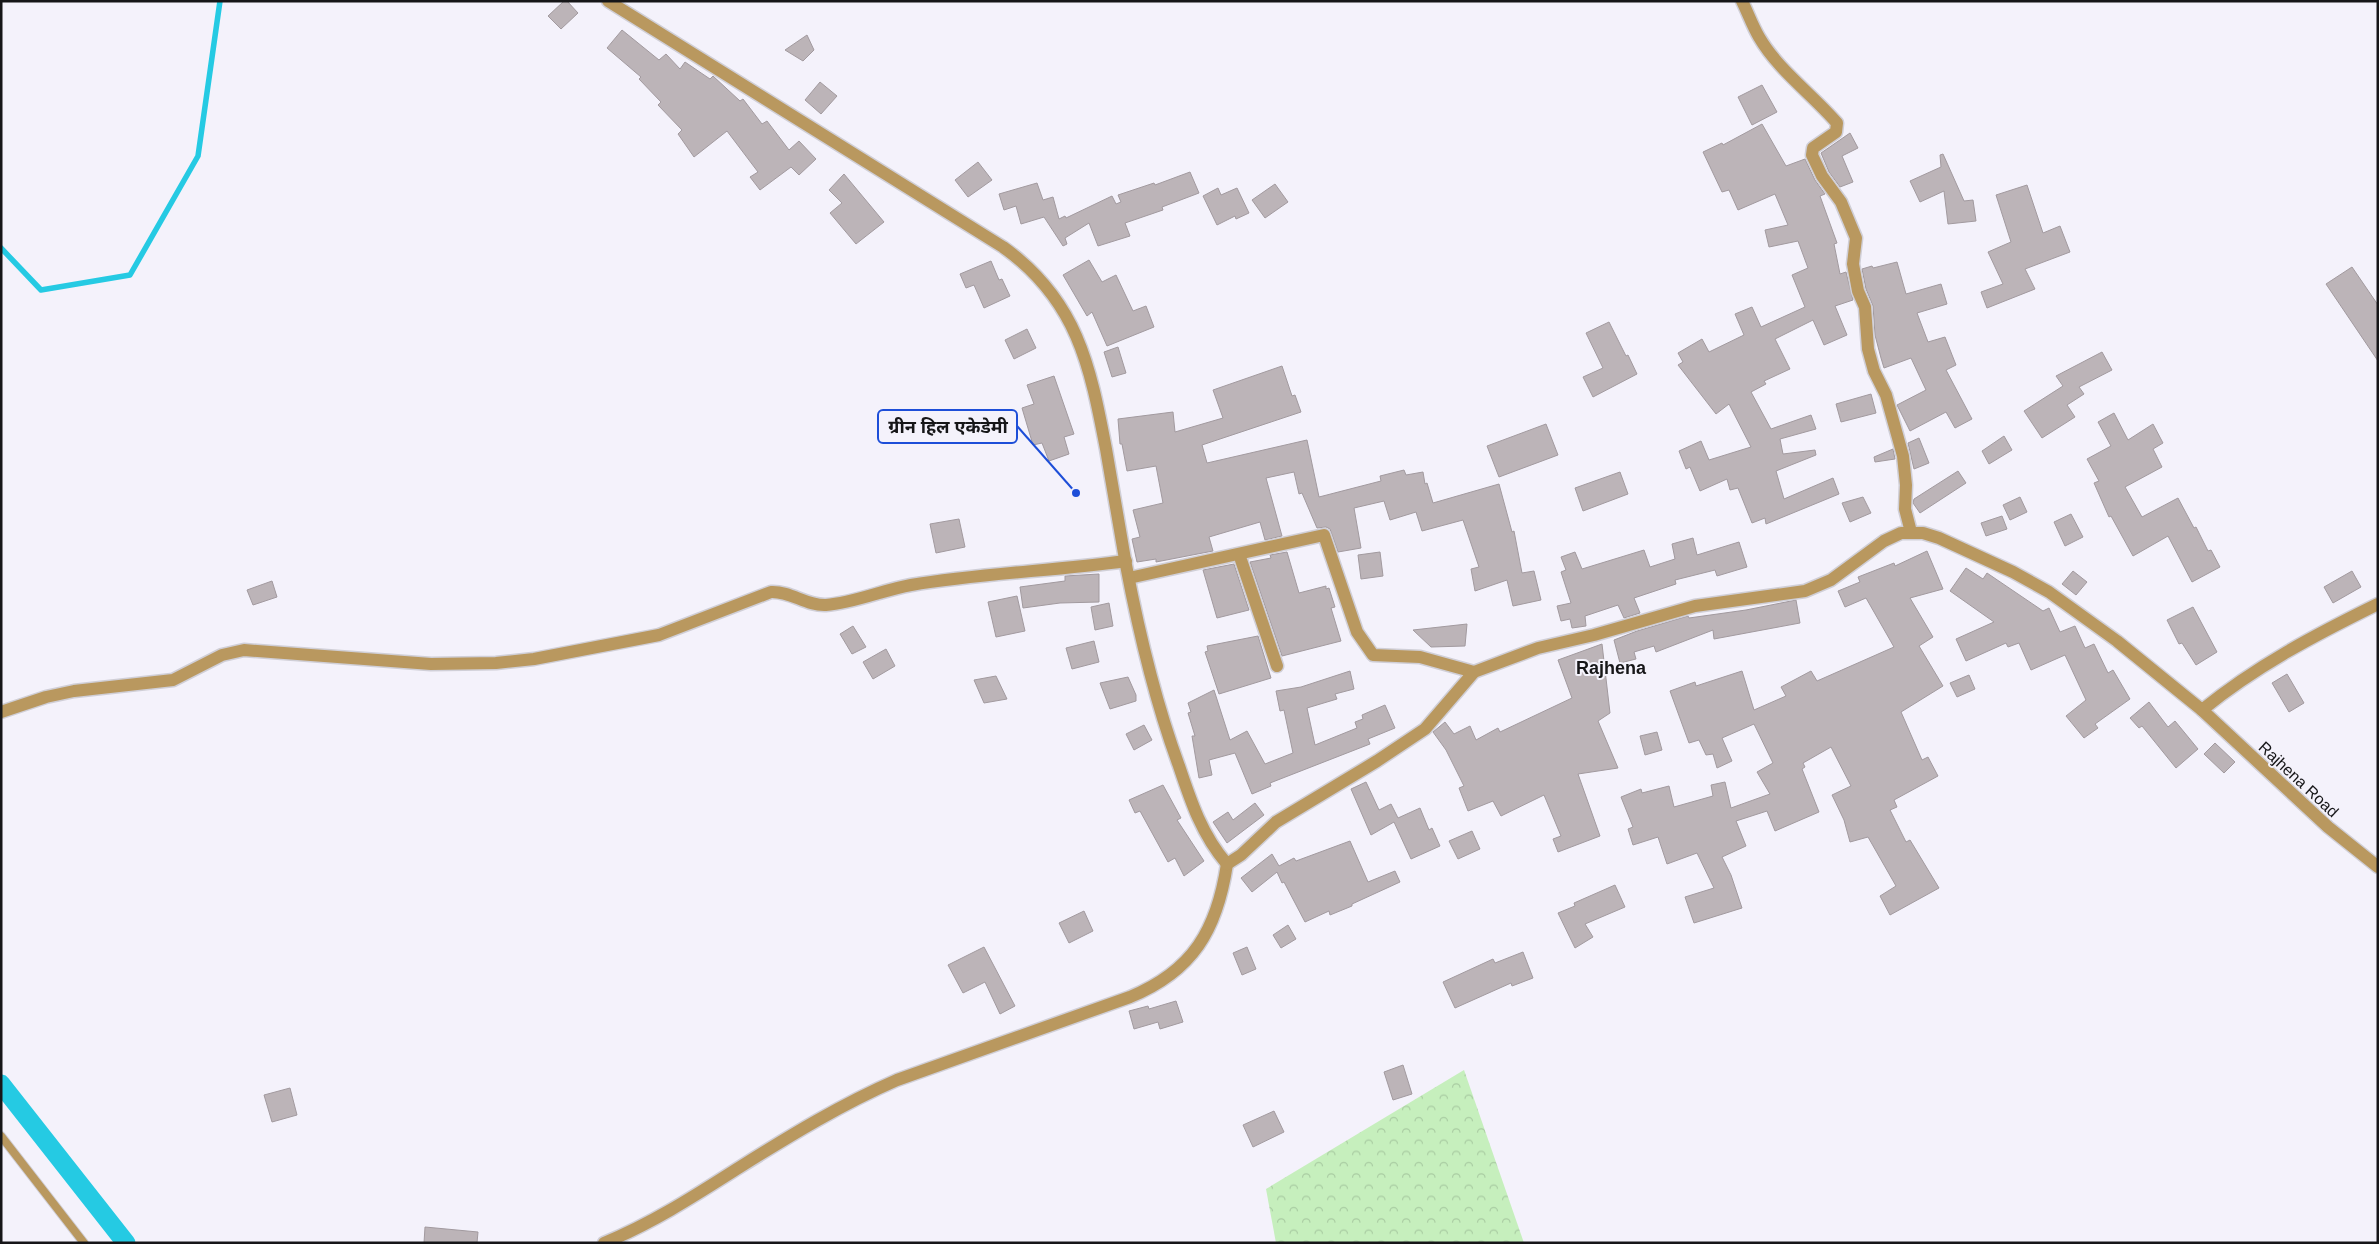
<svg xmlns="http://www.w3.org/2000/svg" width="2379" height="1244" viewBox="0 0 2379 1244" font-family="Helvetica,'Noto Sans Devanagari',sans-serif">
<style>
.forest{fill:url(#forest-crowns)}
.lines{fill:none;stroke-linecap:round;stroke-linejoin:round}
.stream{stroke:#25cae3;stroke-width:5.5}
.canal{stroke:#25cae3;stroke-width:19}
.building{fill:#bcb4b8;stroke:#a29a9f}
.service-casing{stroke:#d0cfd7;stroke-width:10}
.minor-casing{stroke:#d0cfd7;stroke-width:15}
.tertiary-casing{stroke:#d0cfd7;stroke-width:15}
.service{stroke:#b9985f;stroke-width:8}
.minor{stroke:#b9985f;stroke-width:12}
.tertiary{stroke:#b9985f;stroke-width:12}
.labels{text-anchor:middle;stroke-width:4;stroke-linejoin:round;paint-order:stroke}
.street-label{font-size:16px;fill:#161618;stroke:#f4f2fb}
.neighbourhood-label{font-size:18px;font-weight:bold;fill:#161618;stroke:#f4f2fb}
.leader{fill:none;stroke:#1d4ed8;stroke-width:2}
.callout-dot{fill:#1d4ed8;stroke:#f4f2fb;stroke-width:2}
.callout{fill:#f4f2fb;stroke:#1d4ed8;stroke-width:2}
.callout-label{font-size:18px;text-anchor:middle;font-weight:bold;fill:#161618}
</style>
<defs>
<pattern id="forest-crowns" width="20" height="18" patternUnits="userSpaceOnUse" patternTransform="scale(1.25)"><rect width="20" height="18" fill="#c6efbd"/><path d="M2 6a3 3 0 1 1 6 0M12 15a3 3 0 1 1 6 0" fill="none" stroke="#a9cca2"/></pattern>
</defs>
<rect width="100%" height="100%" fill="#f4f2fb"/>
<path class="forest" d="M 1464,1070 L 1524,1243 L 1276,1243 L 1266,1189 Z"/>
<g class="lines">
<path class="stream" d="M 1,248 L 41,290 L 130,275 L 198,156 L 220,1"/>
<path class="canal" d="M 1,1084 L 126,1243"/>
</g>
<path class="building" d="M 564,1 L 567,1 L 578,13 L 561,29 L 548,16 Z
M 622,30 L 659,60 L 666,54 L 680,69 L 685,62 L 710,79 L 713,76 L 740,101 L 743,99 L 762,124 L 767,121 L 789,150 L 799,141 L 816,159 L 799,175 L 791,167 L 760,190 L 750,177 L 758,172 L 727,131 L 694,157 L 678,134 L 682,130 L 658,105 L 661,102 L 639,79 L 641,77 L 607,48 Z
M 807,35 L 814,50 L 803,61 L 785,50 Z
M 820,82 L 837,96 L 821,114 L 805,100 Z
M 1762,85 L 1777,112 L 1752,125 L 1738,97 Z
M 1762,124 L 1786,166 L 1805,159 L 1815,180 L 1825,194 L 1820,196 L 1837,243 L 1834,244 L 1840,274 L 1846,272 L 1853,300 L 1835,306 L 1847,335 L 1824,345 L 1813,320 L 1775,339 L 1790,369 L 1764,381 L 1766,384 L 1751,392 L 1771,429 L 1811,415 L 1816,429 L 1780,439 L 1783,454 L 1815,450 L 1816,455 L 1776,471 L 1784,499 L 1833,478 L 1839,494 L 1766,524 L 1765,518 L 1752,523 L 1738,488 L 1730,490 L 1727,479 L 1700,491 L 1690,467 L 1686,469 L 1679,451 L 1701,441 L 1709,460 L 1751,447 L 1729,404 L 1716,414 L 1678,365 L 1683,362 L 1678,353 L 1702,339 L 1709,352 L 1744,335 L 1735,314 L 1752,307 L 1761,327 L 1805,307 L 1792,275 L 1808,268 L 1798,241 L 1769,247 L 1765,230 L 1788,225 L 1775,194 L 1738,210 L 1729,190 L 1722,192 L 1703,152 L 1722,143 L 1723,145 Z
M 1850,133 L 1858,148 L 1842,156 L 1853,182 L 1840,187 L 1829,172 L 1821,153 Z
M 1943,154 L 1964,201 L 1973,200 L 1976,221 L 1948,224 L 1944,191 L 1920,202 L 1910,181 L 1941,167 L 1940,155 Z
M 978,162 L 992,180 L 968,197 L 955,180 Z
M 1190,172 L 1199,193 L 1162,207 L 1163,210 L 1125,223 L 1130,236 L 1098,246 L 1089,223 L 1065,238 L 1067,244 L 1063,246 L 1044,217 L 1021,224 L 1016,206 L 1004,210 L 999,194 L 1037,183 L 1043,200 L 1053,197 L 1059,219 L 1065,216 L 1066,218 L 1112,196 L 1116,204 L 1121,202 L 1118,195 L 1154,183 L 1155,185 Z
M 844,174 L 884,222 L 856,244 L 830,213 L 842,203 L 829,190 Z
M 1275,184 L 1288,202 L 1265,218 L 1252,200 Z
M 2027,185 L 2043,233 L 2060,226 L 2070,252 L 2025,269 L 2035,289 L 1987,308 L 1981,292 L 2003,284 L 1988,252 L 2011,242 L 1996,195 Z
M 1218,188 L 1221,195 L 1237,188 L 1249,213 L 1236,219 L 1235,216 L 1217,225 L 1203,196 Z
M 1089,260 L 1102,282 L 1116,275 L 1133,311 L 1146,306 L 1154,327 L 1107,346 L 1092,312 L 1087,316 L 1063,275 Z
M 991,261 L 999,280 L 1002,279 L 1010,296 L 984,308 L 974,285 L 966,288 L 960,274 Z
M 1897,262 L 1906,294 L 1941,284 L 1947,304 L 1917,313 L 1928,342 L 1945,337 L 1956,365 L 1946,370 L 1972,419 L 1955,428 L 1946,412 L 1910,431 L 1897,405 L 1926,390 L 1911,358 L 1884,368 L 1881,358 L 1875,335 L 1873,306 L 1866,289 L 1862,269 L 1872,266 L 1873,268 Z
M 2352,267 L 2378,305 L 2378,361 L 2326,284 Z
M 1609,322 L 1626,356 L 1628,355 L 1637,374 L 1593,397 L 1583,377 L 1603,368 L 1586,333 Z
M 1027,329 L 1036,348 L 1014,359 L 1005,340 Z
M 1118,347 L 1126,373 L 1112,377 L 1104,352 Z
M 2102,352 L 2112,370 L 2079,387 L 2084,394 L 2067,405 L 2075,417 L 2042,438 L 2024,411 L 2063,386 L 2056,376 Z
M 1282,366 L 1292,396 L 1295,395 L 1301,412 L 1202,445 L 1207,463 L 1307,440 L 1319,497 L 1381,481 L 1380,476 L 1404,470 L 1406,475 L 1423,472 L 1425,484 L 1427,483 L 1433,503 L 1499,484 L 1512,532 L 1514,531 L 1522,573 L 1534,571 L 1541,600 L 1513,606 L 1507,580 L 1475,591 L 1471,569 L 1479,567 L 1463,520 L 1422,531 L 1416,512 L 1390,520 L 1384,501 L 1354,508 L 1361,548 L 1338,552 L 1330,529 L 1326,527 L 1317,528 L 1302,493 L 1299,494 L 1294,472 L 1266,478 L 1282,536 L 1265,540 L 1260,522 L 1209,537 L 1213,551 L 1156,562 L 1156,559 L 1137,562 L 1132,539 L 1140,537 L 1133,510 L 1163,503 L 1156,466 L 1127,471 L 1122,444 L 1120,444 L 1118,419 L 1173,412 L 1175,432 L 1223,418 L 1213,390 Z
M 1054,376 L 1074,434 L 1064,437 L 1069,454 L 1049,461 L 1042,443 L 1033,445 L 1022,408 L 1034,404 L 1027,385 Z
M 1871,394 L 1876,413 L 1841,422 L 1836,404 Z
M 2114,413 L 2128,440 L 2153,424 L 2163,443 L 2153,449 L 2162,467 L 2125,487 L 2142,517 L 2178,498 L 2194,528 L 2196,527 L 2208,551 L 2211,550 L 2220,567 L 2192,582 L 2168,536 L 2133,556 L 2111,516 L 2109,517 L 2094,483 L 2099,481 L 2087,459 L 2111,446 L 2098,422 Z
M 1546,424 L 1558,455 L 1499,477 L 1487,446 Z
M 2004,436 L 2012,450 L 1989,464 L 1982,451 Z
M 1919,438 L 1929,463 L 1914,469 L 1908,443 Z
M 1893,449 L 1895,459 L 1875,462 L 1874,457 Z
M 1958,471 L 1966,483 L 1920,513 L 1913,503 L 1914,499 Z
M 1620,472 L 1628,494 L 1583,511 L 1575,488 Z
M 1863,497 L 1871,513 L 1850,522 L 1842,503 Z
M 2020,497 L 2027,512 L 2010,520 L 2003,505 Z
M 2071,514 L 2083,537 L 2065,546 L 2054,522 Z
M 2002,516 L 2007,529 L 1986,536 L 1981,523 Z
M 959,519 L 965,547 L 936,553 L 930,524 Z
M 1693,538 L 1697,555 L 1739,542 L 1747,567 L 1717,576 L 1715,570 L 1675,580 L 1676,584 L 1634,598 L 1640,613 L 1624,618 L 1618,605 L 1585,616 L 1586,626 L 1572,628 L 1570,619 L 1561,621 L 1557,606 L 1571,603 L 1561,572 L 1566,570 L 1561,557 L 1575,552 L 1582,569 L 1644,550 L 1650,567 L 1675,559 L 1672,544 Z
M 1927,551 L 1943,589 L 1910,598 L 1933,637 L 1919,646 L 1943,686 L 1901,712 L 1922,760 L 1928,757 L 1938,776 L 1894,800 L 1897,807 L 1890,810 L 1906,842 L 1910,840 L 1939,888 L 1890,915 L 1880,896 L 1896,886 L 1868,837 L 1850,842 L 1844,820 L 1832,795 L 1851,786 L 1831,747 L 1803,763 L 1805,767 L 1802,769 L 1819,812 L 1775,831 L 1767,811 L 1736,821 L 1746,846 L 1722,857 L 1731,875 L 1742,908 L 1694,923 L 1685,897 L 1714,888 L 1697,853 L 1667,864 L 1658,837 L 1633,845 L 1628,829 L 1633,827 L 1621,797 L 1641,789 L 1642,793 L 1669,786 L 1674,807 L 1713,796 L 1711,785 L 1725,782 L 1731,808 L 1770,794 L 1757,772 L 1773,763 L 1754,724 L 1722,738 L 1732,761 L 1717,768 L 1713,754 L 1706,755 L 1699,740 L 1689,743 L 1670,691 L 1695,682 L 1696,686 L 1742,671 L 1754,710 L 1786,696 L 1781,687 L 1811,671 L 1817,681 L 1894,647 L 1866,598 L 1845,607 L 1838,591 L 1860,582 L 1858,577 L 1894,563 L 1895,566 Z
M 1287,552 L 1299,593 L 1326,586 L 1326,589 L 1329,588 L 1335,607 L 1331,608 L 1341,641 L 1282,656 L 1250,562 L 1271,558 L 1270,555 Z
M 1380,552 L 1383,576 L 1361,579 L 1358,555 Z
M 1234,564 L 1249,610 L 1217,618 L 1203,570 Z
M 1966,568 L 1983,579 L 1987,573 L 2043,611 L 2049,608 L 2060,632 L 2075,626 L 2085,648 L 2094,644 L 2108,673 L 2113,670 L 2130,699 L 2095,724 L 2098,728 L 2084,738 L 2066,716 L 2086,700 L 2065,655 L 2031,670 L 2019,643 L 2008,647 L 2006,643 L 1966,661 L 1956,639 L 1994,622 L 1950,591 Z
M 2073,571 L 2087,582 L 2076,595 L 2062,584 Z
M 2352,571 L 2361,587 L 2333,603 L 2324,587 Z
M 1099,574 L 1099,602 L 1060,603 L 1023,608 L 1020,587 L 1065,581 L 1065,576 Z
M 272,581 L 277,597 L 253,605 L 247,590 Z
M 1017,596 L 1025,631 L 996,637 L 988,602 Z
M 1796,600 L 1800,623 L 1714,639 L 1713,630 L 1656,652 L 1654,646 L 1634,652 L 1636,659 L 1620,663 L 1614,640 L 1637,631 L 1688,616 L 1689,618 L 1746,610 Z
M 1109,603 L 1113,626 L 1095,630 L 1091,607 Z
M 2193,607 L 2217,652 L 2196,665 L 2182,643 L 2179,644 L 2167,620 Z
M 1467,624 L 1465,646 L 1431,647 L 1413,630 Z
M 853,626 L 866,647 L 852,654 L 840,634 Z
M 1258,636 L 1271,678 L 1219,694 L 1205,652 L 1208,651 L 1207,646 Z
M 1094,641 L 1099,662 L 1072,669 L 1066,648 Z
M 1602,644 L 1610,713 L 1598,721 L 1618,768 L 1578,774 L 1600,836 L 1558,852 L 1553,839 L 1561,836 L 1544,795 L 1501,816 L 1493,801 L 1468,811 L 1459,788 L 1464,786 L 1446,750 L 1433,732 L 1445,722 L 1454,734 L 1470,726 L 1476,740 L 1498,728 L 1500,732 L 1572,698 L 1558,660 Z
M 886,649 L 895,666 L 873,679 L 863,662 Z
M 1350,671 L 1354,689 L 1335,694 L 1337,699 L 1307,708 L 1315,745 L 1357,728 L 1355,722 L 1363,719 L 1362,715 L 1385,705 L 1395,728 L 1368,739 L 1370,744 L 1270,783 L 1271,786 L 1252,794 L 1235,753 L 1209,760 L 1212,775 L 1199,778 L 1192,736 L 1195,736 L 1188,713 L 1191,712 L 1188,703 L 1214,690 L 1230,740 L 1247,731 L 1265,764 L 1293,753 L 1284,710 L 1280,711 L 1276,691 L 1301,687 Z
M 2287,674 L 2304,703 L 2289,712 L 2272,683 Z
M 1969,675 L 1975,689 L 1957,697 L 1950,683 Z
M 996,676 L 1007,699 L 984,703 L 974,680 Z
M 1128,677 L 1136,695 L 1136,701 L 1110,709 L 1100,683 Z
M 2149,702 L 2168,727 L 2175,721 L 2198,749 L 2176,768 L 2142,726 L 2139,728 L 2130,718 Z
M 1144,725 L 1152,740 L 1134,750 L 1126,734 Z
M 1657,732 L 1662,750 L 1645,755 L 1640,736 Z
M 2215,743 L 2235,762 L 2224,773 L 2204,754 Z
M 1366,782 L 1379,810 L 1391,804 L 1398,818 L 1420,808 L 1429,830 L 1432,828 L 1440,846 L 1411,859 L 1394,822 L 1371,835 L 1351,789 Z
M 1163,785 L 1181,818 L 1177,820 L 1204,861 L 1184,876 L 1175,858 L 1168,862 L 1140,811 L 1135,813 L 1129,800 Z
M 1255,803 L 1264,815 L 1227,843 L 1213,822 L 1228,812 L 1233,820 Z
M 1472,831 L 1480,849 L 1458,859 L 1449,841 Z
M 1350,841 L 1368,882 L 1395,871 L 1400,882 L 1352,904 L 1352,906 L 1330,915 L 1329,911 L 1305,922 L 1284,882 L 1282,883 L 1277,872 L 1252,892 L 1241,878 L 1272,854 L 1279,866 L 1294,858 L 1296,861 Z
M 1615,885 L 1625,907 L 1585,924 L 1593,937 L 1575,948 L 1558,913 L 1575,906 L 1574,903 Z
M 1084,911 L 1093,931 L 1069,943 L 1059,923 Z
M 1288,925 L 1296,939 L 1281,948 L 1273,935 Z
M 984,947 L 1015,1006 L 1000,1014 L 985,982 L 963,993 L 948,965 Z
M 1247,947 L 1256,969 L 1242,975 L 1233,953 Z
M 1523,952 L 1533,978 L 1512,986 L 1511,983 L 1455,1008 L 1443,982 L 1493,959 L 1495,963 Z
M 1176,1001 L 1183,1022 L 1160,1029 L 1158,1022 L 1134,1029 L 1129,1011 L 1148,1006 L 1149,1009 Z
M 1403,1065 L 1412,1094 L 1393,1100 L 1384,1072 Z
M 290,1088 L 297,1115 L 272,1122 L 264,1095 Z
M 1274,1111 L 1284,1132 L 1253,1147 L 1243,1125 Z
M 425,1227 L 478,1232 L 477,1243 L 424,1243 Z"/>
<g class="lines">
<defs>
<path id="service" d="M 1,1136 L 84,1243"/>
<path id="minor" d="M 1742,1 C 1748,13 1752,25 1759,37 C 1778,70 1812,94 1837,123 L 1836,132 L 1813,148 L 1812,155 L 1822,176 L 1841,202 L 1856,238 L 1853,264 L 1858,291 L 1865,307 L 1868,349 L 1874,371 L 1886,395 L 1903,456 L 1906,485 L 1905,509 L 1911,532
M 1239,554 L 1277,666
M 1129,578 L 1324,535 L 1357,632 L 1373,655 L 1420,657 L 1474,672
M 2202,710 L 2328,827 L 2378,867
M 1,712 L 46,697 L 74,691 L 173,680 L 222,655 L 244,650 L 431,664 L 496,663 L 534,659 L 659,635 L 771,592 C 791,591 806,606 826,605 C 854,603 883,590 911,585 C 982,573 1054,571 1126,561
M 604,1243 C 653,1223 696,1195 740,1167 C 791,1135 842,1104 897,1080 L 1130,997 C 1193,971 1217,930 1227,864"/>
<path id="tertiary" d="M 608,1 L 1003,247 C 1077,300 1090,365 1106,449 C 1113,488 1119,526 1126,565 C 1139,633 1155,701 1179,766 C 1191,802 1202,835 1227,864 L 1241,855 L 1276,822 L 1377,761 L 1425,729 L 1474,672 L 1538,648 L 1594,635 L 1695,606 L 1805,591 L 1831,580 L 1884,541 L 1901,533 L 1923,533 L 1939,538 L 2013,572 L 2049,592 L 2117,641 L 2202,710 C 2256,666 2315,635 2378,604"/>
</defs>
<use href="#service" class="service-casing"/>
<use href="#minor" class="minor-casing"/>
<use href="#tertiary" class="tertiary-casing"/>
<use href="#service" class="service"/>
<use href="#minor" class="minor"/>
<use href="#tertiary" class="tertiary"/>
</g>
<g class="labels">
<g class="street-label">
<text transform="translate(2299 779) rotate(43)" y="6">Rajhena Road</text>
</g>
<g class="neighbourhood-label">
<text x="1611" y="674">Rajhena</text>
</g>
</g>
<path class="leader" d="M1076 493L1017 426"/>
<circle class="callout-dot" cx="1076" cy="493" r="5"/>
<rect class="callout" x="878" y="410" width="139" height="33" rx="5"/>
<g class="callout-label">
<text x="948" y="433">ग्रीन हिल एकेडेमी</text>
</g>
<rect width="2379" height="1244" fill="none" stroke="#161618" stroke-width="5"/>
</svg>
